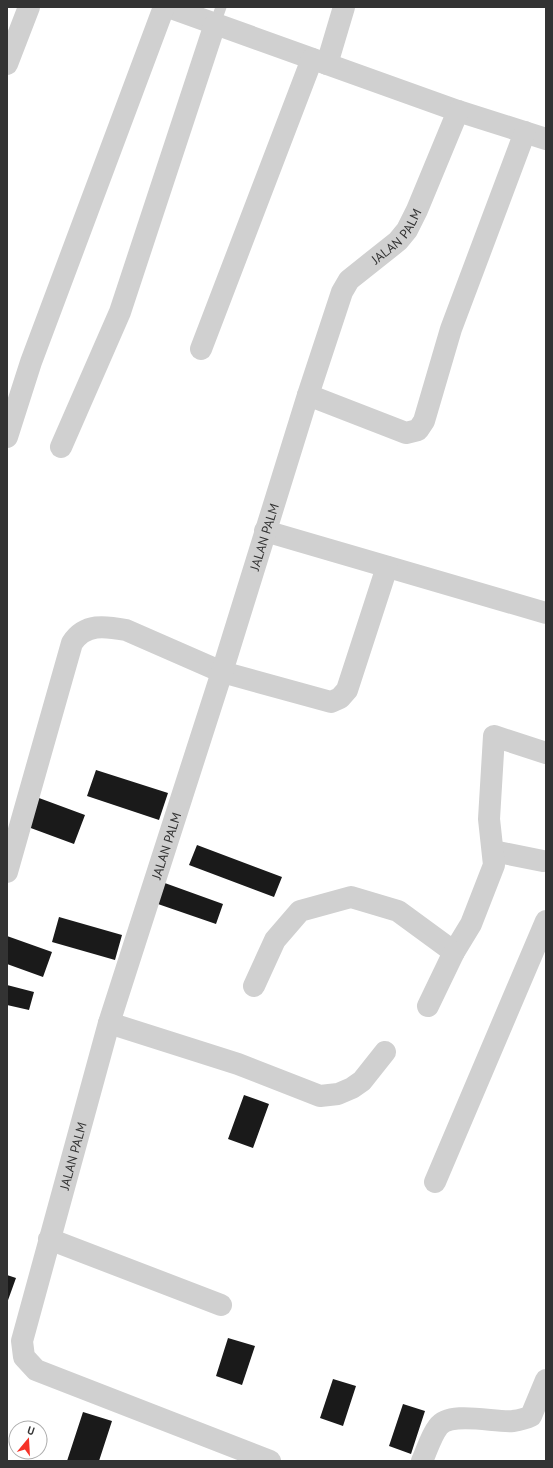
<svg xmlns="http://www.w3.org/2000/svg" width="553" height="1468" viewBox="0 0 553 1468" font-family="'PT Sans',sans-serif">
<style>
.building{fill:#1a1a1a}
.lines{fill:none;stroke-linecap:round;stroke-linejoin:round}
.service{stroke:#d0d0d0;stroke-width:11}
.minor{stroke:#d0d0d0;stroke-width:22}
.labels{text-anchor:middle;stroke-width:4;stroke-linejoin:round;paint-order:stroke}
.street-label{font-size:13px;fill:#333;stroke:#fff}
</style>
<rect width="100%" height="100%" fill="#fff"/>
<path class="building" d="M 96,770 L 168,793 L 159,820 L 87,796 Z
M 39,798 L 85,815 L 74,844 L 28,827 Z
M 197,845 L 282,877 L 274,897 L 189,865 Z
M 162,882 L 223,904 L 216,924 L 155,903 Z
M 59,917 L 122,935 L 115,960 L 52,942 Z
M 7,936 L 52,952 L 43,977 L 7,964 Z
M 7,985 L 34,992 L 29,1010 L 7,1005 Z
M 244,1095 L 269,1104 L 253,1148 L 228,1139 Z
M 7,1275 L 16,1278 L 7,1303 Z
M 228,1338 L 255,1346 L 242,1385 L 216,1376 Z
M 333,1379 L 356,1386 L 343,1426 L 320,1418 Z
M 403,1404 L 425,1411 L 411,1454 L 389,1446 Z
M 83,1412 L 112,1421 L 99,1461 L 67,1461 Z"/>
<g class="lines">
<path class="service" d="M 215,24 L 221,7"/>
<g class="minor">
<path d="M 168,7 L 458,111 L 546,139"/>
<path d="M 7,64 L 29,7"/>
<path d="M 327,64 L 344,7"/>
<path d="M 201,349 L 312,59"/>
<path d="M 308,395 L 406,433 L 418,430 L 424,421 L 451,329 L 525,132"/>
<path d="M 7,437 L 31,362 L 164,7"/>
<path d="M 61,447 L 120,312 L 215,24"/>
<path d="M 265,531 L 546,613"/>
<path d="M 493,851 L 543,861"/>
<path d="M 7,872 L 72,643 C 85,623 105,626 126,630 L 222,672 L 331,702 L 340,698 L 347,690 L 387,567"/>
<path d="M 254,986 L 275,940 L 300,911 L 351,897 L 398,911 L 454,952 L 471,924 L 494,865 L 489,819 L 494,736 L 546,753"/>
<path d="M 428,1006 L 454,952"/>
<path d="M 109,1023 L 238,1064 L 320,1096 L 338,1094 L 352,1088 L 362,1081 L 385,1052"/>
<path d="M 435,1182 L 546,921"/>
<path d="M 49,1239 L 221,1305"/>
<path id="s1" d="M 270,1461 L 36,1370 L 24,1357 L 22,1341 L 109,1023 L 222,672 L 308,395 L 342,292 L 349,280 L 398,241 L 407,230 L 417,210 L 458,111"/>
<path d="M 422,1461 C 427,1450 431,1436 438,1427 C 450,1410 495,1423 513,1421 C 520,1420 525,1419 531,1416 L 546,1380"/>
</g>
</g>
<g class="labels">
<g class="street-label">
<text dy="5" stroke="none"><textPath href="#s1" startOffset="1461">JALAN PALM</textPath></text>
<text dy="5" stroke="none"><textPath href="#s1" startOffset="1125">JALAN PALM</textPath></text>
<text dy="5" stroke="none"><textPath href="#s1" startOffset="801">JALAN PALM</textPath></text>
<text dy="5" stroke="none"><textPath href="#s1" startOffset="477">JALAN PALM</textPath></text>
</g>
</g>
<rect width="553" height="1468" fill="none" stroke="#333333" stroke-width="16"/>
<g transform="translate(28 1440) rotate(18)"><circle r="19" fill="#ffffff" stroke="#adadad"/>
<path d="M0-3L7 15L0 10L-7 15Z" fill="#f63228"/>
<text y="-6" font-size="11" font-weight="bold" text-anchor="middle" fill="#333333">U</text>
</g>
</svg>
